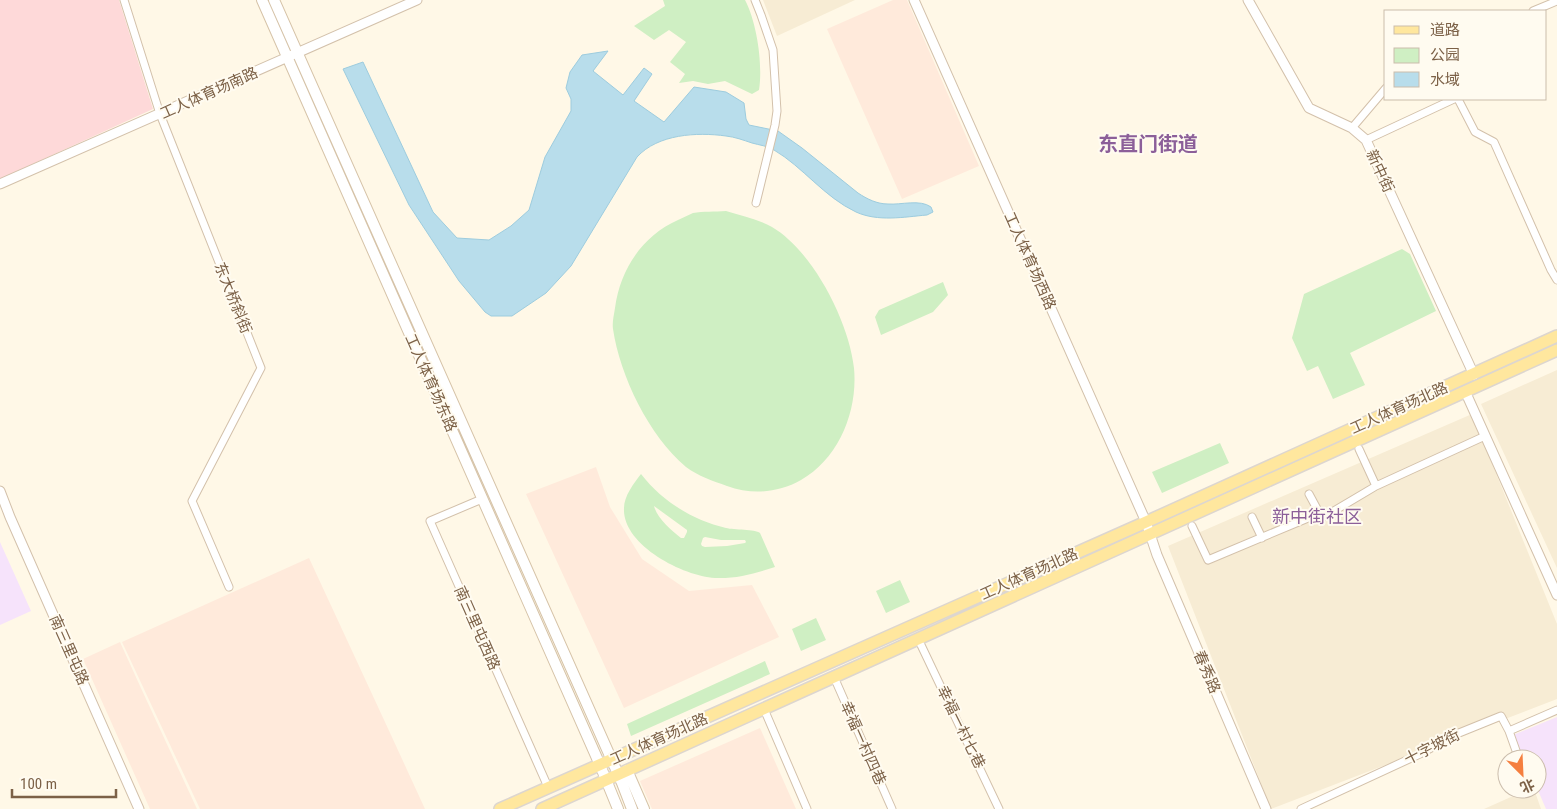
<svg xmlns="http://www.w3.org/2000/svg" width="1557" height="809" viewBox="0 0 1557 809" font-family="'Roboto Condensed','Noto Sans SC',sans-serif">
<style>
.residential{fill:#f7ecd4}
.commercial{fill:#ffeadb}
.education{fill:#f6e3fb}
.medical{fill:#fed9d9}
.green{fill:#cfefc3;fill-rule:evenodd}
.water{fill:#b8ddeb;stroke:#9dccde}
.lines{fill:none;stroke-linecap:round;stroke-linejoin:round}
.minor-casing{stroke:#d3c1ab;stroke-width:9}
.tertiary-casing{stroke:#d3c1ab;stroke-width:11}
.secondary-casing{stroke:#d6c3a8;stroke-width:12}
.primary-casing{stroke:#ddd6cf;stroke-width:14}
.minor{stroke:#fff;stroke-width:7}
.tertiary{stroke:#fff;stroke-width:9}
.secondary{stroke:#fff;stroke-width:10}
.primary{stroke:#ffe79e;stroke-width:11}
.labels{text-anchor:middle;stroke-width:4;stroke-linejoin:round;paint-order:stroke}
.street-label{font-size:15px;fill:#7c6147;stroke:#fffbf0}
.quarter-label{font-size:18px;fill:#8c5f99;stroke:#fffbf0}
.district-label{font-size:20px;font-weight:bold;fill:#8c5f99;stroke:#fffbf0}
</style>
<rect width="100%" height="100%" fill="#fff8e7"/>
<path class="residential" d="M 763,0 L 855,0 L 777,36 Z
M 1557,370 L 1557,568 L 1481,404 Z
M 1472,414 L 1557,624 L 1557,699 L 1271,809 L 1168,546 Z
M 1529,789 L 1534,789 L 1541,809 L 1484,809 Z"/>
<path class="commercial" d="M 893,0 L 907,0 L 979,166 L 902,199 L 827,29 Z
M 596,467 L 610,507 L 642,559 L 689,591 L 752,585 L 779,637 L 624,708 L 526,494 Z
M 309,558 L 391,735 L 425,809 L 200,809 L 122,642 Z
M 120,642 L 140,686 L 197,809 L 150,809 L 83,659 Z
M 760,728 L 796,809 L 652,809 L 640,781 Z"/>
<path class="education" d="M 0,542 L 31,611 L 0,625 Z
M 1557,717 L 1557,809 L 1546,809 L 1537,788 L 1537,759 L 1524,759 L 1513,735 Z"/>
<path class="medical" d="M 0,0 L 119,0 L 153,109 L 0,179 Z"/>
<path class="green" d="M 663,0 L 745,0 C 757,23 763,65 759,90 L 752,94 L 725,81 L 708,84 L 693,81 L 679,83 L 685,74 L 670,62 L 686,42 L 669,30 L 654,40 L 634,26 L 665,6 Z
M 726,211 C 741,216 758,219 772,227 C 813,251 849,322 854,368 C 858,411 839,458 801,480 C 778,493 752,495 727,486 C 713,481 698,476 686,467 C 649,436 620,376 613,329 C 612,322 614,315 615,308 C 620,270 642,236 678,220 C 683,218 688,215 693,213 C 703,211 715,212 726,211 Z
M 1402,249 L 1410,254 L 1436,311 L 1350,353 L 1365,385 L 1333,399 L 1318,366 L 1307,371 L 1292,338 L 1304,294 Z
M 943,282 L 948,295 L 933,312 L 881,335 L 875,317 L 879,310 Z
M 1220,443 L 1229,463 L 1162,493 L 1152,472 Z
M 641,474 C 662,501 692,520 726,528 C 734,530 755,529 760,533 L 775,567 C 756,573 736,579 715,578 C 683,576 622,545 624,508 C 624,496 634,483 641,474 ZM 654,506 L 687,530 L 687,532 L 684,538 L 681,538 C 671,530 657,518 654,506 ZM 705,537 L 721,540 L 745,540 L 746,542 L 745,543 L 727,546 L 705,547 L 702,546 L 701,544 L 703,538 Z
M 900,580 L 910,602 L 886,613 L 876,591 Z
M 816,618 L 826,640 L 801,651 L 792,629 Z
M 765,661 L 770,674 L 631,736 L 627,724 Z"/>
<path class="water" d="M 608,51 L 593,71 L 623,95 L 644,68 L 652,74 L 634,101 L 664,122 L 694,87 L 726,92 L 744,103 L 746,119 L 749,125 L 778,131 L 802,148 L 858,193 C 867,199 877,204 888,204 C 901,205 920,199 931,207 L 933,212 L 927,215 C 904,217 878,222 856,212 C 824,197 803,167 774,150 C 768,146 759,145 752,143 C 743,140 735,137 726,136 C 697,132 658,134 637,157 L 571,266 L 546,293 L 512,316 L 491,316 L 485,312 L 459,281 L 409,205 L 343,69 L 363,62 L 433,212 L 457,238 L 489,240 L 511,226 L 529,210 L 545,157 L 571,111 L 571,99 L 566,88 L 570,72 L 582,55 Z"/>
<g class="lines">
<defs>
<path id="minor" d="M 124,0 L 160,114 L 261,368 L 192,501 L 229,587
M 755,0 L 761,15 L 773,50 L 777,111 L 775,125 L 756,203
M 1533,11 L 1557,1
M 1458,99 L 1475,132 L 1494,142 L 1551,270 L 1557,280
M 1352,128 L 1386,88
M 1366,140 L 1454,99
M 1376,486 L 1485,436
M 1309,494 L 1322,518
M 482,499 L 430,521 L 548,787
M 1252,517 L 1262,538
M 1192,526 L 1208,560 L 1308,518 L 1322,518 L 1376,486 L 1359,449
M 921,645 L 999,809
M 834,677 L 892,809
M 764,709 L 807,809
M 1509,731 L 1557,710
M 1301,809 L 1420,754 L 1459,733 L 1501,716 L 1509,731 L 1519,759"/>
<path id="tertiary" d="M 914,0 L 1146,522 L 1157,555 L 1266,809
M 1248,0 L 1309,108 L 1352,128 L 1366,140 L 1474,375
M 0,184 L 417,0
M 1465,391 L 1557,595
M 0,491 L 10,517 L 139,809"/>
<path id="secondary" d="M 262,0 L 600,765 L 618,809
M 274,0 L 622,783 L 632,809
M 627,770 L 644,809"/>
<path id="primary" d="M 500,809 L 1146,522 L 1557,336
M 542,809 L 1557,350"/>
</defs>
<use href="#minor" class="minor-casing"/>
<use href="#tertiary" class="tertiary-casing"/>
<use href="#secondary" class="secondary-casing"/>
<use href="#primary" class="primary-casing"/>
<use href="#minor" class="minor"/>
<use href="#tertiary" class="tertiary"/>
<use href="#secondary" class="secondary"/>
<use href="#primary" class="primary"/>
</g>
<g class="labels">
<g class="street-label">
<text transform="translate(209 93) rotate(-24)" y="5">工人体育场南路</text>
<text transform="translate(1380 171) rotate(65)" y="5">新中街</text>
<text transform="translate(1030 261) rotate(66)" y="5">工人体育场西路</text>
<text transform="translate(233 298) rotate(68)" y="5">东大桥斜街</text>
<text transform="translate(431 383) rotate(66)" y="5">工人体育场东路</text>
<text transform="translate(1399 408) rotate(-24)" y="5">工人体育场北路</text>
<text transform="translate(1029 574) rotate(-24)" y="5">工人体育场北路</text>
<text transform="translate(477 628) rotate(66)" y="5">南三里屯西路</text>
<text transform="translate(69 650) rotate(66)" y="5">南三里屯路</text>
<text transform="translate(1207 672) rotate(67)" y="5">春秀路</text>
<text transform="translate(961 727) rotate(64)" y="5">幸福一村七巷</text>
<text transform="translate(659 739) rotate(-24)" y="5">工人体育场北路</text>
<text transform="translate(863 743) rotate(66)" y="5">幸福一村四巷</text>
<text transform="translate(1432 747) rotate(-27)" y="5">十字坡街</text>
</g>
<g class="quarter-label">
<text x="1317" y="523">新中街社区</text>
</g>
<g class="district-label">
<text x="1148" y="151">东直门街道</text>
</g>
</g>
<rect x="1384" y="10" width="162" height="90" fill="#fffbf0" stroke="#cbbdac"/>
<rect x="1394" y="26" width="25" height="8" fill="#ffe79e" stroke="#cbbdac"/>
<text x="1430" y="35" font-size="15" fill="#7c6147">道路</text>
<rect x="1394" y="48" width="25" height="15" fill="#cfefc3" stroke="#cbbdac"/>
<text x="1430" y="60" font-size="15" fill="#7c6147">公园</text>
<rect x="1394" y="72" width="25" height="15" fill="#b8ddeb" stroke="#cbbdac"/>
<text x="1430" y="85" font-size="15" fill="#7c6147">水域</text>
<g transform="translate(1522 774) rotate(156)"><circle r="24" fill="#fffbf0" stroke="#cbbdac"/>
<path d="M0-4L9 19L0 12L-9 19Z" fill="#f57f3f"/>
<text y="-8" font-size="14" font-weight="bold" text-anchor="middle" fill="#7c6147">北</text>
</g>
<path d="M12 789v8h104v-8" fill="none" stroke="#7c6147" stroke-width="2.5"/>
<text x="20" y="789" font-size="15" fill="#7c6147" stroke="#fffbf0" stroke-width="4" paint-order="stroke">100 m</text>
</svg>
